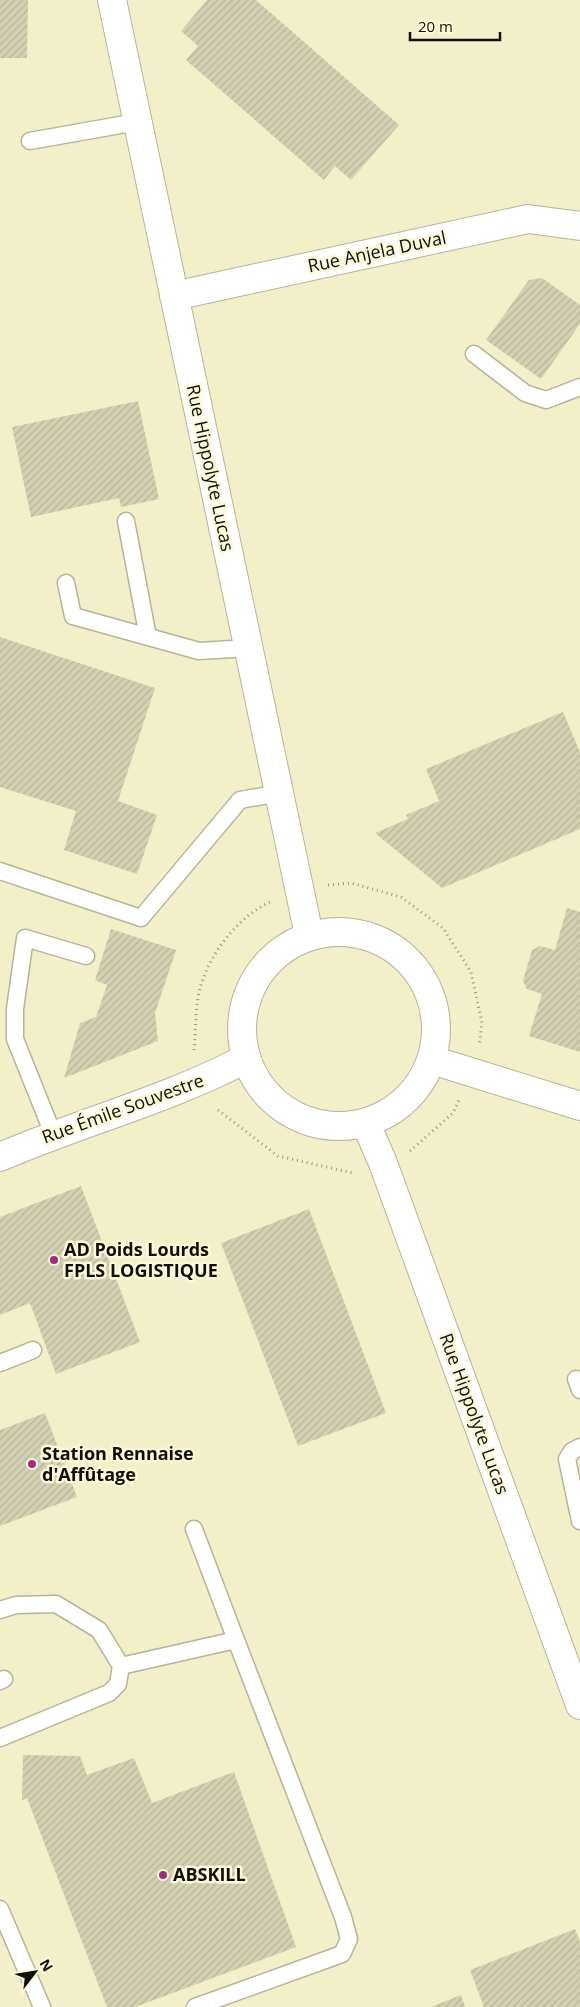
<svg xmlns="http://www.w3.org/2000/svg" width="580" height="2007" viewBox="0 0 580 2007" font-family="'Open Sans',sans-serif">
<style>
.built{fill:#f3f0c9}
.building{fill:url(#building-hatch)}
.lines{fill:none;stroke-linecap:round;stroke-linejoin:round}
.lane-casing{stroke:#b6b497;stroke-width:19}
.street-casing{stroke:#b6b497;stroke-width:30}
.path{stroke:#93927c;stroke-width:3;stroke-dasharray:1 4;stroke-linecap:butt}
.lane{stroke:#fff;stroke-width:16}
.street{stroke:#fff;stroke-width:28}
.poi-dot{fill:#a22a81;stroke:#fbf9da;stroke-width:2}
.labels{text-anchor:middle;stroke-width:5;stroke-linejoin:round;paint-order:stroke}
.street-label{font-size:18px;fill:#100f05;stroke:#fbf9da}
.poi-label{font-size:18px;font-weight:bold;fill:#100f05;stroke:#fbf9da;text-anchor:start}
</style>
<defs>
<pattern id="building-hatch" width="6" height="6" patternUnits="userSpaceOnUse" patternTransform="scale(1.25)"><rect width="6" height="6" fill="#d4d1b3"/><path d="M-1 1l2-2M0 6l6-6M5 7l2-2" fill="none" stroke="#b5b298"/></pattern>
</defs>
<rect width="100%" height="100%" fill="#fbf9da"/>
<path class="built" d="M 0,0 L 580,0 L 580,2007 L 0,2007 Z"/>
<path class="building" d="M 0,0 L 28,0 L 27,58 L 0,58 Z
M 207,0 L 256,0 L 399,125 L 351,180 L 335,166 L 324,180 L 186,60 L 198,46 L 181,31 Z
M 542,278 L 580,305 L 580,324 L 541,379 L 486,340 L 529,280 Z
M 138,401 L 159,499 L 121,507 L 119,498 L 31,517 L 12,427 Z
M 0,637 L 155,688 L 118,801 L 157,815 L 137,874 L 64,850 L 76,811 L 0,787 Z
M 563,712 L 580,752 L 580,829 L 442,888 L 375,833 L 408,819 L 406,815 L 439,801 L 426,769 Z
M 567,908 L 580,912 L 580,1052 L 529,1036 L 542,994 L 527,989 L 523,981 L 532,950 L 540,946 L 555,950 Z
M 111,929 L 176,950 L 155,1013 L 158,1041 L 64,1078 L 80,1023 L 96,1017 L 107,985 L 95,980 Z
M 81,1186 L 140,1342 L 56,1374 L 30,1303 L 0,1315 L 0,1217 Z
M 309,1209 L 386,1413 L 298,1446 L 221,1243 Z
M 45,1413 L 77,1497 L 0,1526 L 0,1430 Z
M 23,1755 L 80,1756 L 87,1775 L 134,1758 L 152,1803 L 234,1772 L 296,1947 L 135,2007 L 107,2007 L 27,1798 L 22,1800 Z
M 575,1929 L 580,1942 L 580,2007 L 484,2007 L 470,1970 Z
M 461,1995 L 465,2007 L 431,2007 Z"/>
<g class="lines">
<defs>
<path id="lane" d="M 30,141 L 137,122
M 474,354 L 525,393 L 546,400 L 580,387
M 126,521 L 148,637
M 66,583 L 73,616 L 199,651 L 249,648
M 0,871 L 141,918 L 240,800 L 280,793
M 53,1134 L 15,1039 L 15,1009 L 25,938 L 86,956
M 0,1363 L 33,1350
M 576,1379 L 580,1390
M 580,1447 L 572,1451 L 567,1459 L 580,1521
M 194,1529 L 236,1640
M 0,1610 L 16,1605 L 56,1604 L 99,1630 L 121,1666 L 118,1684 L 109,1693 L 0,1738
M 121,1666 L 236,1640 L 343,1917 L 349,1939 L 342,1954 L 195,2007
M 0,1681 L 4,1679
M 0,1909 L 42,2007"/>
<path id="street" d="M 112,0 L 309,935
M 174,296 L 528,219 L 580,226
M242 1029a97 97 0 1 1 194 0a97 97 0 1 1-194 0Z
M 432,1060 L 580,1106
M 366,1124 L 383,1163 L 580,1705
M 0,1157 C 81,1122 167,1100 245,1059"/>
</defs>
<use href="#lane" class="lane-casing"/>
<use href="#street" class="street-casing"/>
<path class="path" d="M 328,885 L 351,883 L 401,897 L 443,928 L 471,972 L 482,1023 L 479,1046
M 194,1050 C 196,1030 195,1004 201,985 C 212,950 239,916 272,901
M 218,1110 L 278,1156 L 353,1173
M 410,1151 L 453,1113 L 460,1098"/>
<use href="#lane" class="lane"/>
<use href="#street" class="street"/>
</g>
<g class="poi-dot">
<circle cx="54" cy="1260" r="5"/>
<circle cx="32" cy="1464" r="5"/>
<circle cx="163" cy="1875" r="5"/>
</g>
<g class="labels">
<g class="street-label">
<text transform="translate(377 252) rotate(-12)" y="6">Rue Anjela Duval</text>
<text transform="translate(210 468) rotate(78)" y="6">Rue Hippolyte Lucas</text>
<text transform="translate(123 1109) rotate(-20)" y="6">Rue Émile Souvestre</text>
<text transform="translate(474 1414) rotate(70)" y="6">Rue Hippolyte Lucas</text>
</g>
<g class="poi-label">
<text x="64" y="1256">AD Poids Lourds<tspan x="64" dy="21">FPLS LOGISTIQUE</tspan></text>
<text x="42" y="1460">Station Rennaise<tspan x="42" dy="21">d'Affûtage</tspan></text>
<text x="173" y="1881">ABSKILL</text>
</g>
</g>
<g transform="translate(35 1972) rotate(59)" stroke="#fbf9da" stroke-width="4" paint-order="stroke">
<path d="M0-4L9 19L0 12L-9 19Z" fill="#100f05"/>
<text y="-8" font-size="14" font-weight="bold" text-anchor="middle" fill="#100f05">N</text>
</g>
<path d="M410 32v8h90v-8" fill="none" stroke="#100f05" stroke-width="2.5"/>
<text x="418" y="32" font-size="15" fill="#100f05" stroke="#fbf9da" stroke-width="4" paint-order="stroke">20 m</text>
</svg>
